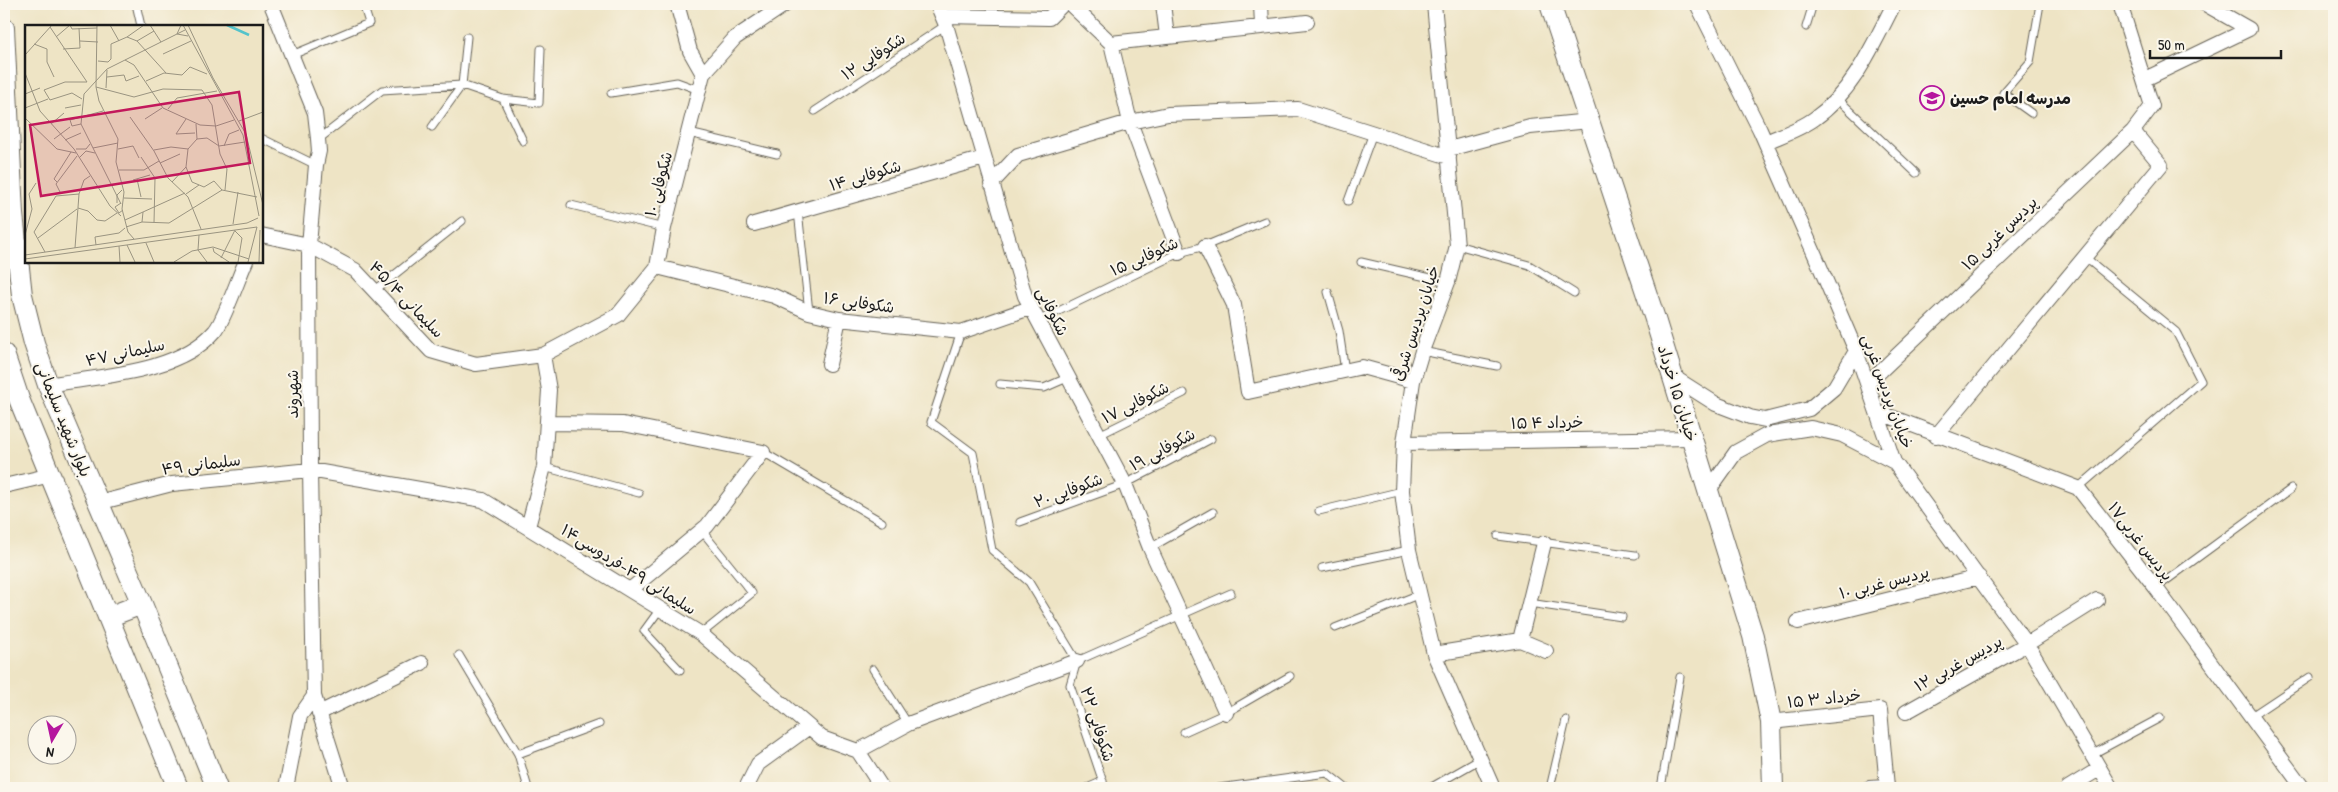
<svg xmlns="http://www.w3.org/2000/svg" width="2338" height="792" viewBox="0 0 2338 792" font-family="'Patrick Hand','Playpen Sans Arabic',sans-serif">
<style>
.lines{fill:none;stroke-linecap:round;stroke-linejoin:round}
.lane-casing{stroke:#666257;stroke-width:9}
.street-casing{stroke:#666257;stroke-width:16}
.secondary-casing{stroke:#666257;stroke-width:22}
.lane{stroke:#fff;stroke-width:7}
.street{stroke:#fff;stroke-width:14}
.secondary{stroke:#fff;stroke-width:20}
.labels{text-anchor:middle;stroke-width:4;stroke-linejoin:round;paint-order:stroke}
.street-label{font-size:16px;fill:#1c1c1c;stroke:#fbf7ec}
.poi-label{font-size:16px;font-weight:bold;fill:#1c1c1c;stroke:#fbf7ec;text-anchor:start}
.inset-river{fill:none;stroke:#55c3cb;stroke-width:2.5}
.inset-road{fill:none;stroke:#9a9481;stroke-width:1}
.view{fill:#c2185b;fill-opacity:0.15;stroke:#c2185b;stroke-width:2.5}
.inset-edge{fill:none;stroke:#1c1c1c;stroke-width:2.5}
</style>
<rect width="100%" height="100%" fill="#fbf7ec"/>
<filter id="ink" filterUnits="userSpaceOnUse"><feTurbulence type="fractalNoise" baseFrequency=".02" numOctaves="2"/><feDisplacementMap in="SourceGraphic" scale="10" xChannelSelector="R" yChannelSelector="G"/><feConvolveMatrix kernelMatrix="1 2 1 2 8 2 1 2 1" color-interpolation-filters="sRGB"/></filter>
<filter id="wash" filterUnits="userSpaceOnUse"><feTurbulence type="fractalNoise" baseFrequency=".0096" numOctaves="4" result="noise"/><feDisplacementMap in="SourceGraphic" scale="20" xChannelSelector="R" yChannelSelector="G"/><feGaussianBlur stdDeviation="1.12" result="paint"/><feColorMatrix in="noise" values="0 0 0 0 0 0 0 0 0 0 0 0 0 0 0 0 0 1.4 0 .05"/><feComposite in="paint" operator="in"/></filter>
<g filter="url(#wash)">
<rect width="100%" height="100%" fill="#eee4c5"/>
</g>
<g filter="url(#ink)">
<g class="lines">
<defs>
<path id="lane" d="M 136,4 L 141,26
M 1806,27 L 1813,4
M 292,55 L 369,23 L 363,4
M 611,93 L 677,82 L 699,90
M 503,99 L 523,141
M 1838,99 L 1916,173
M 815,111 L 946,25
M 2031,113 L 2003,93 L 2030,62 L 2040,4
M 432,127 L 462,85 L 467,37
M 689,133 L 777,154
M 261,138 L 316,165
M 319,139 L 382,90 L 462,85 L 503,99 L 539,103 L 541,49
M 1348,201 L 1373,133
M 571,205 L 664,228
M 798,211 L 809,312
M 1457,245 L 1529,265 L 1574,293
M 1361,262 L 1448,282
M 374,291 L 462,221
M 1328,292 L 1339,331 L 1345,371
M 1038,321 L 1179,253 L 1205,246 L 1265,221
M 961,332 L 931,422 L 973,453 L 992,550 L 1029,582 L 1077,661
M 1422,351 L 1497,366
M 1000,384 L 1044,388 L 1067,378
M 1099,435 L 1184,393
M 763,452 L 882,522
M 544,467 L 639,493
M 2078,488 L 2201,381 L 2176,332 L 2086,258
M 1319,511 L 1402,491
M 1020,522 L 1125,484 L 1211,439
M 1498,536 L 1635,555
M 1150,548 L 1213,512
M 1322,568 L 1409,550
M 2156,588 L 2291,489
M 1529,603 L 1622,617
M 660,609 L 644,631 L 680,670
M 1335,628 L 1420,594
M 701,634 L 752,593 L 702,531
M 459,655 L 518,754 L 528,788
M 873,669 L 908,724
M 2250,717 L 2310,677
M 1184,732 L 1226,713 L 1290,676
M 518,754 L 599,724
M 2091,755 L 2160,718
M 1087,788 L 1103,781
M 1105,788 L 1070,685 L 1077,661 L 1231,593
M 1219,788 L 1327,773 L 1346,788
M 1430,788 L 1479,760
M 1550,788 L 1566,720
M 1661,788 L 1680,677"/>
<path id="street" d="M 271,4 L 315,113 L 318,139 L 319,151 L 316,165 L 309,245 L 310,470 L 314,696 L 343,788
M 677,4 L 690,51 L 703,74
M 937,4 L 946,25 L 1025,296 L 1125,484 L 1150,548 L 1226,713
M 1070,4 L 1111,43 L 1130,122 L 1179,253
M 1163,4 L 1167,36
M 1261,4 L 1262,26
M 1434,4 L 1457,245 L 1448,282 L 1422,351 L 1413,381 L 1404,443 L 1402,491 L 1409,550 L 1434,654 L 1493,788
M 1697,4 L 1760,130 L 1815,255 L 1856,351 L 1894,462 L 2027,644 L 2111,788
M 2205,4 L 2249,29
M 943,16 L 1049,18 L 1063,4
M 1111,43 L 1307,22
M 2145,79 L 2249,29
M 1766,142 C 1782,135 1800,129 1814,119 C 1853,92 1873,45 1894,4
M 1449,149 L 1530,127 L 1589,121
M 991,184 L 1018,155 L 1130,122 L 1168,114 L 1298,109 L 1449,157
M 754,224 L 984,158
M 261,235 L 309,245 L 355,270 L 431,351 L 476,364 L 543,355 L 618,315 L 657,267 L 664,228 L 703,74 L 735,38 L 786,4
M 1205,246 L 1234,305 L 1248,392 L 1362,367 L 1413,381
M 657,267 L 774,296 L 809,312 L 839,319 L 961,332 L 1030,308
M 829,364 L 839,319
M 1672,376 L 1716,404 L 1750,417 L 1765,420 L 1809,409 L 1834,388 L 1856,351
M 1868,383 L 2133,131 L 2152,106 L 2120,4
M 48,385 C 100,376 179,373 215,331 C 224,321 239,276 246,261
M 1878,412 L 2078,488 L 2156,588 L 2303,788
M 548,423 L 623,424 L 763,452 L 707,526 L 630,590
M 1936,436 L 2161,165 L 2133,131
M 1404,443 L 1691,438
M 4,486 L 51,475
M 1709,490 L 1736,452 L 1767,435 L 1811,428 L 1842,435 L 1894,462
M 98,503 L 172,484 L 310,470 L 483,500 L 701,634 L 822,738 L 858,751 L 882,788
M 528,527 L 544,467 L 549,390 L 543,355
M 1798,622 L 1979,577
M 1520,640 L 1544,543
M 1434,654 L 1520,640 L 1546,651
M 1906,712 L 2027,644 L 2097,600
M 319,713 L 422,663
M 1771,722 L 1880,710 L 1887,787 L 1869,788
M 858,751 L 908,724 L 1077,661
M 286,788 L 300,716 L 314,696
M 746,788 L 758,764 L 809,727
M 2068,788 L 2099,769"/>
<path id="secondary" d="M 1550,4 L 1654,316 L 1753,636 L 1771,722 L 1773,788
M 4,28 L 13,214 L 22,295 L 34,343 L 48,385 L 142,604 L 217,788
M 4,354 L 19,399 L 178,788
M 108,617 L 142,604"/>
</defs>
<use href="#lane" class="lane-casing"/>
<use href="#street" class="street-casing"/>
<use href="#secondary" class="secondary-casing"/>
<use href="#lane" class="lane"/>
<use href="#street" class="street"/>
<use href="#secondary" class="secondary"/>
</g>
</g>
<defs>
<symbol id="school-ring" viewBox="-11 -11 22 22"><circle r="9.5" fill="#fbf7ec" stroke="#b5179e" stroke-width="1.5"/><path d="M0-5L7-2L0 1L-7-2ZM-4 1L0 2.5L4 1V4Q0 6-4 4Z" fill="#b5179e"/></symbol>
</defs>
<g fill-rule="evenodd">
<use href="#school-ring" x="1918" y="84" width="28" height="28"/>
</g>
<g class="labels">
<g class="street-label">
<text transform="translate(873 56) rotate(-33)" y="6">شکوفایی ۱۲</text>
<text transform="translate(865 175) rotate(-16)" y="6">شکوفایی ۱۴</text>
<text transform="translate(658 184) rotate(-75)" y="6">شکوفایی ۱۰</text>
<text transform="translate(1999 233) rotate(-44)" y="6">پردیس غربی ۱۵</text>
<text transform="translate(1144 256) rotate(-24)" y="6">شکوفایی ۱۵</text>
<text transform="translate(407 299) rotate(46)" y="6">سلیمانی ۴۵/۴</text>
<text transform="translate(859 302) rotate(8)" y="6">شکوفایی ۱۶</text>
<text transform="translate(1053 311) rotate(64)" y="6">شکوفایی</text>
<text transform="translate(1415 323) rotate(-72)" y="6">خیابان پردیس شرقی</text>
<text transform="translate(125 352) rotate(-12)" y="6">سلیمانی ۴۷</text>
<text transform="translate(1888 391) rotate(70)" y="6">خیابان پردیس غربی</text>
<text transform="translate(1678 393) rotate(73)" y="6">خیابان ۱۵ خرداد</text>
<text transform="translate(292 394) rotate(-90)" y="6">شهروند</text>
<text transform="translate(1135 402) rotate(-27)" y="6">شکوفایی ۱۷</text>
<text transform="translate(64 419) rotate(68)" y="6">بلوار شهید سلیمانی</text>
<text transform="translate(1547 422) rotate(-1)" y="6">۱۵ خرداد ۴</text>
<text transform="translate(1162 449) rotate(-28)" y="6">شکوفایی ۱۹</text>
<text transform="translate(201 464) rotate(-7)" y="6">سلیمانی ۴۹</text>
<text transform="translate(1068 490) rotate(-20)" y="6">شکوفایی ۲۰</text>
<text transform="translate(2141 541) rotate(52)" y="6">پردیس غربی۱۷</text>
<text transform="translate(629 569) rotate(32)" y="6">سلیمانی ۴۹-فردوسی۱۴</text>
<text transform="translate(1884 582) rotate(-14)" y="6">پردیس غربی ۱۰</text>
<text transform="translate(1958 663) rotate(-29)" y="6">پردیس غربی ۱۲</text>
<text transform="translate(1824 698) rotate(-6)" y="6">۱۵ خرداد ۳</text>
<text transform="translate(1098 724) rotate(72)" y="6">شکوفایی ۲۲</text>
</g>
<g class="poi-label">
<text x="1950" y="104">مدرسه امام حسین</text>
</g>
</g>
<g transform="translate(25 25)">
<rect width="238" height="238" fill="#eee4c5"/>
<path class="inset-river" d="M 202,0 L 224,10"/>
<path class="inset-road" d="M 45,0 L 47,4 L 72,3M 72,0 L 71,62 L 74,76 L 93,114 L 91,137 L 99,167 L 97,184M 85,0 L 94,16M 125,0 L 136,17M 156,0 L 152,9 L 163,11M 158,0 L 218,110 L 234,191M 163,0 L 188,53 L 221,109 L 238,180M 25,2 L 62,57M 31,12 L 45,0M 102,12 L 119,0M 55,16 L 73,17M 112,16 L 129,6M 9,19 L 22,24 L 22,37 L 29,52M 38,24 L 55,23 L 54,3M 138,29 L 166,16M 0,30 L 27,0M 100,35 L 109,40 L 138,83 L 175,100 L 191,101 L 209,95M 73,36 L 83,37 L 86,34 L 86,19 L 102,12 L 112,16 L 141,48M 0,48 L 15,86 L 49,124 L 85,181 L 96,191M 82,52 L 99,50 L 101,56 L 114,51M 121,56 L 139,48 L 157,50 L 165,42 L 182,49M 71,62 L 109,72 L 138,64 L 177,65 L 187,80 L 195,129 L 202,144 L 200,165M 81,63 L 82,45M 0,69 L 15,63M 57,74 L 47,68 L 25,75 L 19,65 L 40,57 L 62,57M 0,83 L 23,74M 40,83 L 56,80M 143,84 L 152,73 L 192,66M 105,92 L 129,126 L 143,153 L 163,172 L 176,204M 0,93 L 32,124 L 51,128M 120,94 L 137,83M 161,94 L 151,109 L 170,108M 214,96 L 238,87M 26,99 L 39,88M 56,99 L 47,101 L 45,95 L 78,86M 171,99 L 172,114M 29,114 L 45,102M 40,115 L 56,108M 199,121 L 204,109 L 214,105M 68,123 L 93,118M 51,124 L 61,124 L 65,119M 93,124 L 108,121 L 114,133M 129,125 L 146,122 L 163,124M 116,132 L 130,153 L 129,198M 54,133 L 61,126 L 70,128M 135,138 L 155,129M 161,142 L 167,157 L 179,162 L 189,156 L 197,165M 94,145 L 119,145 L 134,136M 112,154 L 116,172M 108,155 L 125,150M 32,157 L 29,154 L 46,127M 147,157 L 161,142 L 163,124 L 172,114 L 182,113 L 194,121 L 220,117M 36,169 L 31,159 L 52,131M 161,169 L 174,160M 99,173 L 127,174M 92,178 L 92,170 L 97,165M 96,178 L 90,182 L 94,188 L 98,185M 96,179 L 56,99 L 59,69 L 82,44 L 160,5M 53,183 L 63,186 L 72,195 L 80,196 L 92,188M 97,184 L 103,207 L 109,214M 100,195 L 118,187M 117,197 L 118,187 L 160,168M 208,199 L 213,167M 101,202 L 117,197 L 144,198 L 197,165 L 232,172M 210,206 L 217,213 L 213,237M 0,210 L 7,184 L 4,169 L 11,158M 174,210 L 173,225 L 182,237M 13,213 L 52,184M 121,218 L 129,237M 71,220 L 70,212 L 94,208 L 100,203M 102,220 L 110,237M 94,221 L 95,237M 50,223 L 54,169 L 59,155 L 65,151M 188,223 L 189,227 L 204,237M 20,227 L 9,207 L 31,171 L 54,169M 0,230 L 222,198 L 233,193M 196,233 L 210,205M 0,234 L 232,202M 149,237 L 167,226 L 188,222 L 224,234M 223,237 L 232,202M 234,237 L 235,205"/>
<path class="view" d="M 214,67 L 225,138 L 16,171 L 5,100 Z"/>
<rect width="238" height="238" class="inset-edge"/>
</g>
<rect width="2338" height="792" fill="none" stroke="#fbf7ec" stroke-width="20"/>
<g transform="translate(52 740) rotate(189)"><circle r="24" fill="#fbf7ec" stroke="#a29f99"/>
<path d="M0-4L9 19L0 12L-9 19Z" fill="#b5179e"/>
<text y="-8" font-size="14" font-weight="bold" text-anchor="middle" fill="#1c1c1c">N</text>
</g>
<path d="M2150 50v8h131v-8" fill="none" stroke="#1c1c1c" stroke-width="2.5"/>
<text x="2158" y="50" font-size="15" fill="#1c1c1c" stroke="#fbf7ec" stroke-width="4" paint-order="stroke">50 m</text>
</svg>
